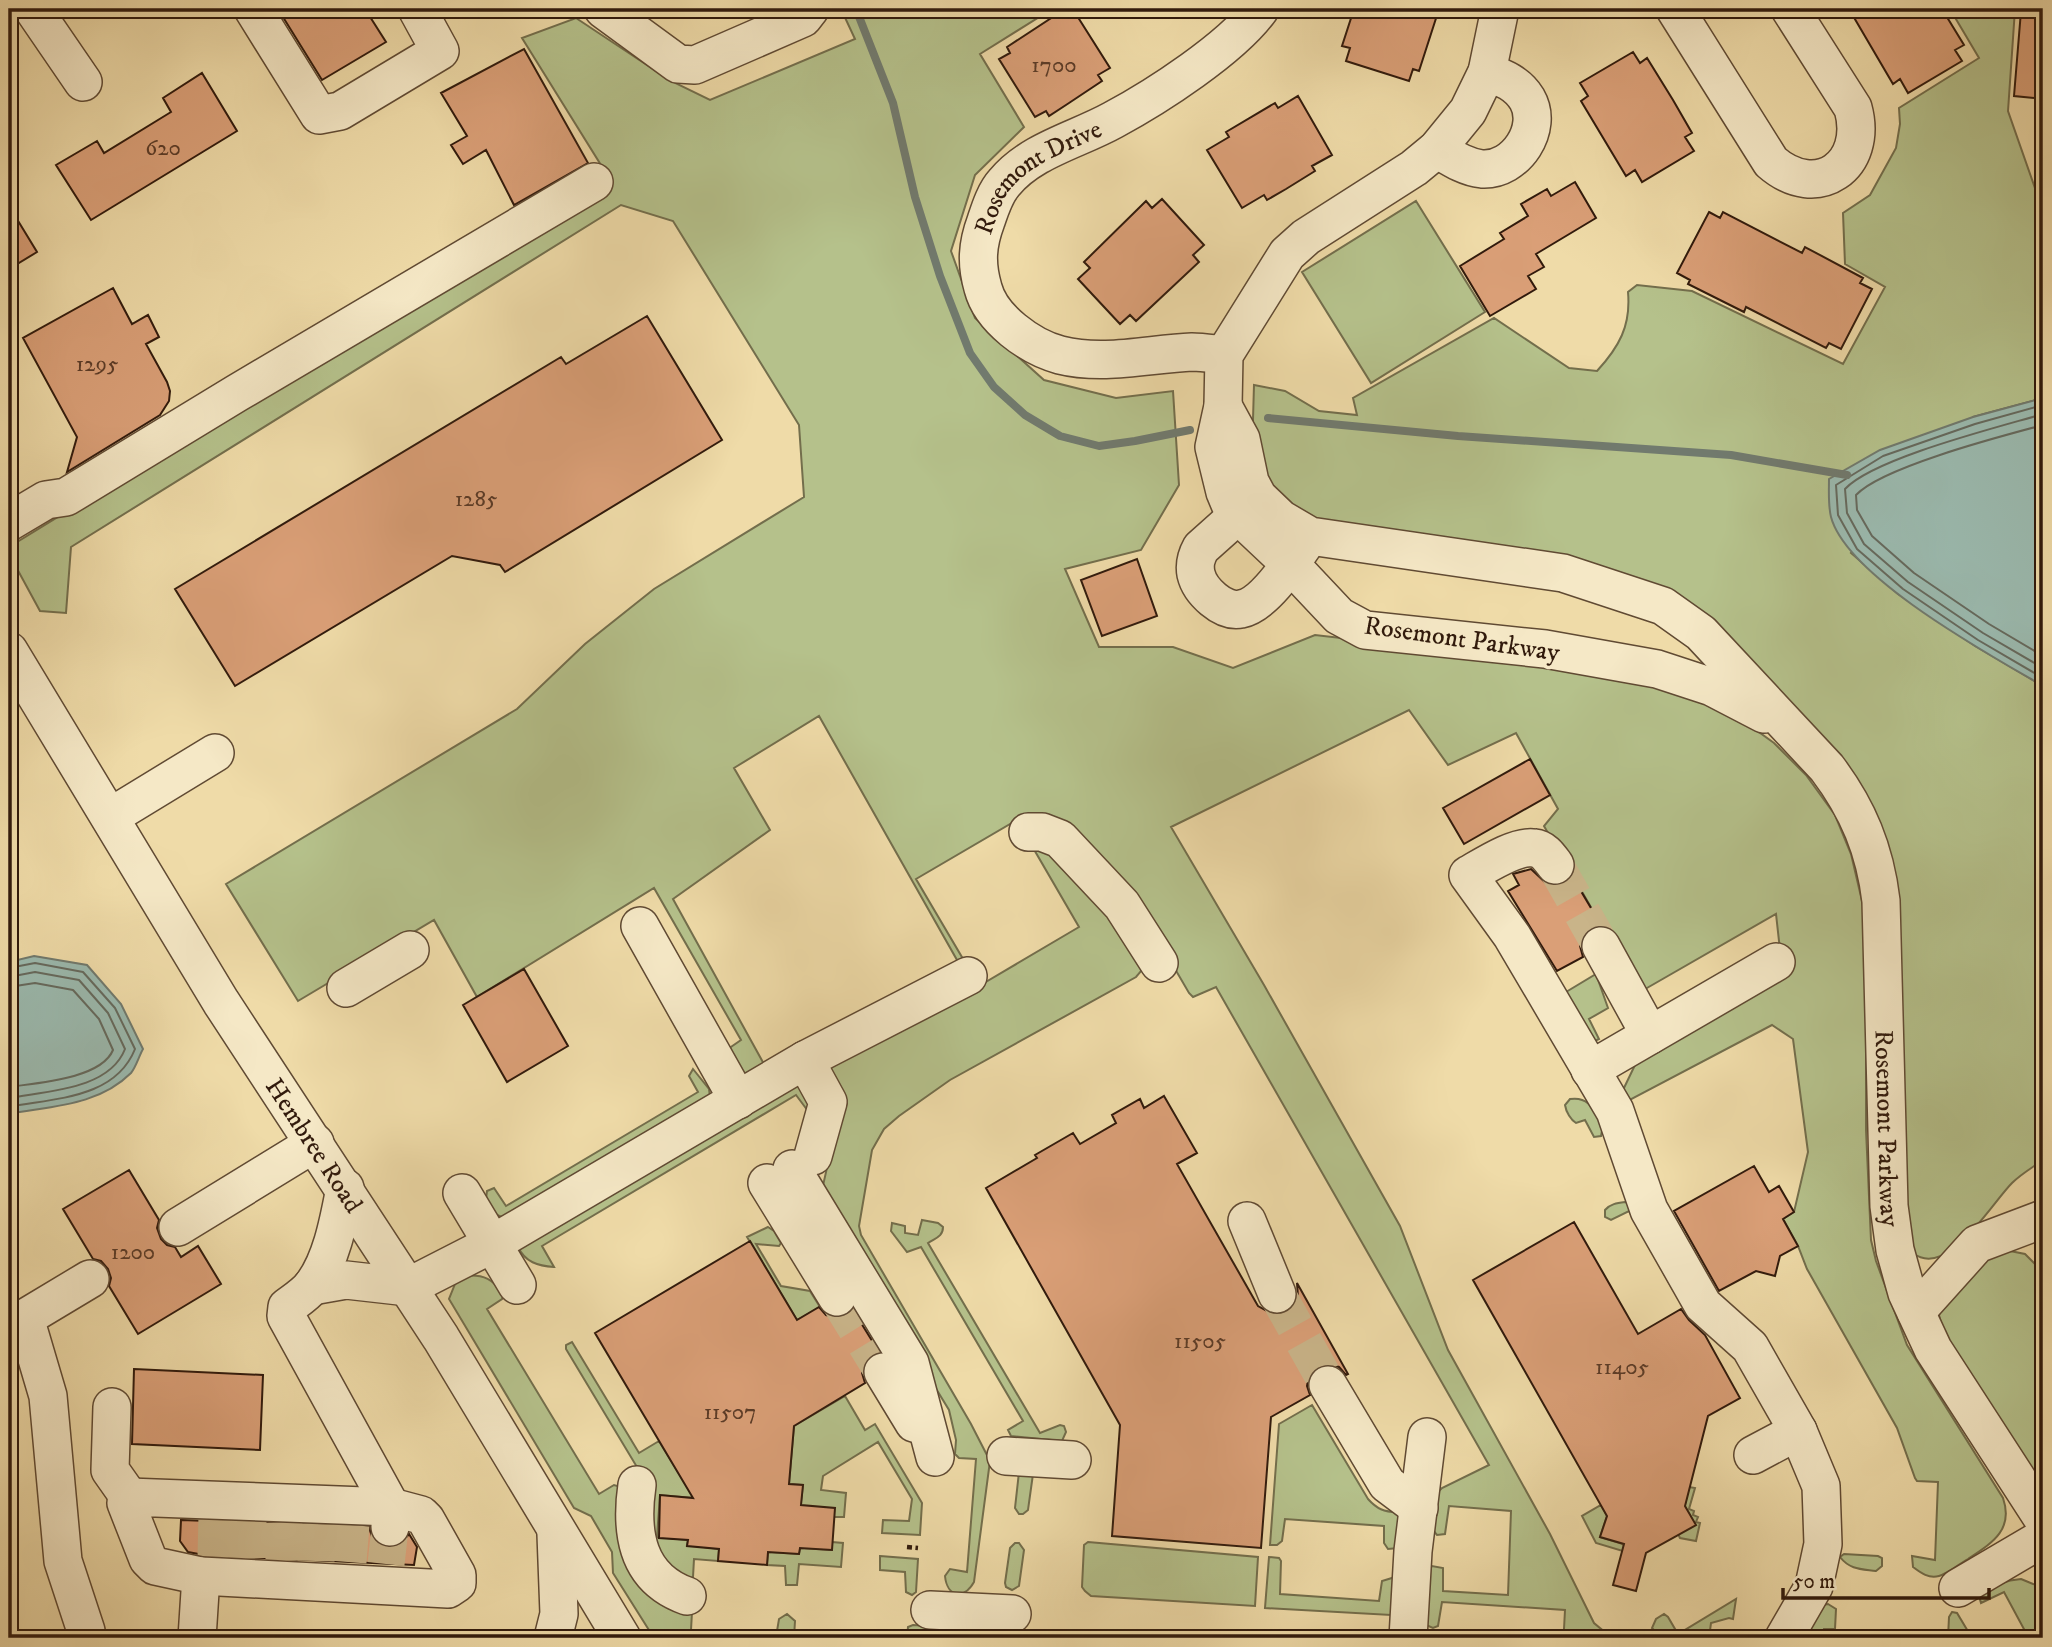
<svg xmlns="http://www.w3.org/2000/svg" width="2052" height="1647" viewBox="0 0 2052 1647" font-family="'IM FELL DW Pica',serif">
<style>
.green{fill:#b5c18b;stroke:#736e4c;stroke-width:2}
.water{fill:#9bbaaf;stroke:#717a6e;stroke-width:2}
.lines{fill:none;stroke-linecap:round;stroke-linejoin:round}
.shore{stroke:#666a5e;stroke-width:2}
.stream{stroke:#717a6e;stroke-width:8}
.building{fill:#da9f77;stroke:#311a0c;stroke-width:2}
.minor-tunnel{stroke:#c9b489;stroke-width:37;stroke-dasharray:37 18;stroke-linecap:butt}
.minor-casing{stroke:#604a33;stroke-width:40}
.path{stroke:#311a0c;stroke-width:4.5;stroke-dasharray:5 3.5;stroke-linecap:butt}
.minor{stroke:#f5e8c6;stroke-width:37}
.labels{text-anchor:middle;stroke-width:7;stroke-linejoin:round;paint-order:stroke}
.number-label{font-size:23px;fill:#5b3b27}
.street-label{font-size:26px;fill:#311a0c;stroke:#f5e8c6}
</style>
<rect width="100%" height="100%" fill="#efdba8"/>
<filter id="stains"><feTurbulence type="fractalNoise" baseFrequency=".00286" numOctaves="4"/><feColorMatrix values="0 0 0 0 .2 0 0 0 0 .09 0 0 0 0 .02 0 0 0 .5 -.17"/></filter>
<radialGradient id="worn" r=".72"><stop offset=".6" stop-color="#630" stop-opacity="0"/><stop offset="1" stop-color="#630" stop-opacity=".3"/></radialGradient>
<path class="green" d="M 841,9 L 1052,9 L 980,54 L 1024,127 L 975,175 L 951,251 L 975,318 L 1044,380 L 1116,398 L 1173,391 L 1179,485 L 1141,550 L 1065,569 L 1099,647 L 1173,647 L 1233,668 L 1315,635 L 1611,669 L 1724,707 L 1774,743 L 1806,775 L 1835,815 L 1851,854 L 1866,918 L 1866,1130 L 1871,1240 L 1876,1261 L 1907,1345 L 2003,1498 C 2014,1530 1992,1543 1968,1559 C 1959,1564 1949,1573 1939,1576 C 1929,1579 1921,1573 1913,1567 L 1912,1556 L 1935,1560 L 1938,1482 L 1917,1481 L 1915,1478 L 1897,1428 L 1807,1269 L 1798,1246 L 1783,1219 L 1794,1212 L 1808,1152 L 1793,1039 L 1772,1025 L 1624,1103 L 1623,1090 L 1635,1065 L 1674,1039 L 1783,977 L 1776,914 L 1640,992 L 1544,826 L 1558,809 L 1516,733 L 1448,765 L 1409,710 L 1171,827 L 1264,985 L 1400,1226 L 1448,1350 L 1550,1534 L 1594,1623 L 1612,1638 L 1574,1638 L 1574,1636 L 1567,1634 L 1564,1629 L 1565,1610 L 1442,1602 L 1438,1626 L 1433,1628 L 1426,1625 L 1429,1570 L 1432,1566 L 1443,1568 L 1443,1591 L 1508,1595 L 1511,1511 L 1449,1506 L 1445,1534 L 1437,1535 L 1432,1529 L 1437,1493 L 1442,1488 L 1489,1465 L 1216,987 L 1193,997 L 1189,993 L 1157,938 L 1017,820 L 916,879 L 966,964 L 961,967 L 819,716 L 734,768 L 770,830 L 673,899 L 765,1066 L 749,1074 L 743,1074 L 728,1049 L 741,1040 L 654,888 L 477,997 L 434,920 L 298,1001 L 226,884 L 517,709 L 585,644 L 654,589 L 804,497 L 799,425 L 673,221 L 621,205 L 71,547 L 66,613 L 40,611 L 9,554 L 9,547 L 609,178 L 522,38 L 576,18 L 671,81 L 710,100 L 855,39 Z
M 1950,9 L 2015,9 L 2008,111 L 2043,211 L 2043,398 L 1973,417 L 1851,553 L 1898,594 L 1975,646 L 2043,686 L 2043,1160 C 2033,1167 2021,1174 2012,1183 C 1991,1204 1947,1280 1913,1253 L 1903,1172 L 1898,897 L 1703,627 L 1415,545 L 1281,510 L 1252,454 L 1254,385 L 1285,391 L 1319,411 L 1357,415 L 1353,398 L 1494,318 L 1569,368 L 1597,371 C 1619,347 1631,326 1628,292 L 1637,285 L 1692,291 L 1843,364 L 1885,287 L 1845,264 L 1843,213 L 1870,195 L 1896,148 L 1900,124 L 1899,108 L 1979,58 Z
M 1416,201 L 1485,312 L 1371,383 L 1302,272 Z
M 1044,845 L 1090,889 L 1142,970 L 1136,977 L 950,1080 L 899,1116 L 884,1129 L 872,1150 L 859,1226 L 861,1235 L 971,1424 L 990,1461 L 974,1582 C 964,1600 947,1597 945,1576 L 950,1569 L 967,1572 L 976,1459 L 959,1458 L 955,1454 L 956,1440 L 949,1410 L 820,1199 L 843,1096 L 827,1065 L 979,986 L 1079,927 L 1032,846 Z
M 1596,974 L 1608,1008 L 1589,1019 L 1599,1039 L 1595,1041 L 1566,992 Z
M 693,1069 L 709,1089 L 710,1097 L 504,1218 L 495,1214 L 486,1199 L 487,1191 L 494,1188 L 506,1206 L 698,1092 L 689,1076 Z
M 798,1083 L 815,1107 L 808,1111 L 796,1095 L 542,1246 L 554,1267 C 538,1266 525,1262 518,1247 Z
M 1570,1099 C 1590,1096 1594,1111 1603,1126 L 1601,1136 L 1594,1137 L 1585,1120 L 1576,1123 C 1571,1120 1566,1112 1565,1105 Z
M 1625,1202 L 1634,1203 L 1679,1287 L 1673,1290 L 1629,1211 L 1611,1220 L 1605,1217 L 1605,1210 C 1610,1204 1617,1203 1625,1202 Z
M 922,1220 L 938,1223 L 943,1227 C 943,1237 935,1238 928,1243 L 1040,1433 L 1060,1425 L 1064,1426 L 1066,1432 L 1062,1441 L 1011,1436 L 1008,1430 L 1023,1421 L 921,1247 L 907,1252 L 891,1231 L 892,1223 L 905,1226 L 905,1233 L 918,1235 Z
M 768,1227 L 774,1231 L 781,1243 L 779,1246 L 756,1244 L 781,1286 L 810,1291 L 820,1307 L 797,1320 L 747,1237 Z
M 1995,1248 L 2025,1254 L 2042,1271 L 2043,1492 L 1945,1339 L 1939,1315 L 1944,1299 Z
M 464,1276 C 483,1274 495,1279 503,1296 L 502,1299 L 487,1309 L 599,1494 L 614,1485 L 621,1487 L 692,1612 L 691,1630 L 776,1637 L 779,1619 L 787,1614 L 795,1621 L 794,1638 L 654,1638 L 613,1573 L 612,1552 L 591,1516 L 574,1508 L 449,1299 L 455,1284 Z
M 572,1342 L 639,1453 L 659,1441 L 694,1498 L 660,1495 L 657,1537 L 688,1540 L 687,1545 L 719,1549 L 718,1561 L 694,1559 L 693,1577 L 689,1579 L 656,1556 L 649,1487 L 566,1349 L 566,1345 Z
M 845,1396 L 865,1430 L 875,1424 L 922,1503 L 920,1535 L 882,1533 L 883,1520 L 909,1521 L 912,1499 L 878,1442 L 823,1476 L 821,1490 L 846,1493 L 844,1517 L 834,1517 L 794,1505 L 795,1502 L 801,1502 L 803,1485 L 789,1484 L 794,1426 Z
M 1312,1405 L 1368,1499 C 1377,1509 1384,1512 1397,1512 L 1401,1516 L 1398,1548 L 1388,1549 L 1384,1543 L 1384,1526 L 1285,1519 L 1282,1541 L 1277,1545 L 1270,1545 L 1279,1424 Z
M 1019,1472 L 1033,1474 L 1028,1510 L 1023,1514 L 1019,1514 L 1015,1508 Z
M 1689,1487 L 1695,1488 L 1689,1509 L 1694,1511 L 1693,1515 L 1698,1517 L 1696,1522 L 1700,1523 L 1696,1541 L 1680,1538 L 1678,1534 Z
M 1601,1505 L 1607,1516 L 1600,1537 L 1623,1544 L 1626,1552 L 1596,1543 L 1582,1516 Z
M 832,1542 L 843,1543 L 841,1567 L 799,1564 L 797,1585 L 786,1585 L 785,1566 L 767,1565 L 768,1552 L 799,1554 L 800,1548 L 831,1550 Z
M 1088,1542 L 1258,1557 L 1255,1606 L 1091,1596 L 1085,1591 L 1082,1587 L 1084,1545 Z
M 1015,1543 L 1019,1543 L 1024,1550 L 1019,1586 L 1012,1590 L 1006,1587 L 1005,1583 L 1010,1548 Z
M 1844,1554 L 1878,1556 L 1882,1558 L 1882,1566 L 1876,1571 C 1862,1569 1850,1570 1840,1557 Z
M 880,1556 L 918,1559 L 916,1592 L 912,1595 L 906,1592 L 905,1572 L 880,1570 Z
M 1269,1557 L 1279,1558 L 1281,1561 L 1280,1594 L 1379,1601 L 1382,1581 L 1392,1578 L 1395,1581 L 1391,1615 L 1265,1608 Z
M 2021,1579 L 2043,1588 L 2043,1638 L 2025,1638 L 2025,1631 L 2004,1592 L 1981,1603 L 1979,1596 C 1992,1586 2005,1580 2021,1579 Z
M 1736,1599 L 1733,1619 L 1729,1618 L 1711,1623 L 1709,1638 L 1661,1638 L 1652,1628 L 1656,1619 L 1664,1614 L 1668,1617 L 1678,1634 Z
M 1828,1604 L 1836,1609 L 1835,1629 L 1824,1629 L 1823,1638 L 1804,1638 L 1823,1605 Z
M 1952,1612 L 1957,1613 L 1972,1638 L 1948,1638 L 1949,1617 Z
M 913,1625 L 942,1627 L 957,1638 L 907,1638 L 908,1627 Z"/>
<path class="water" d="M 2043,398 L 2043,686 C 1990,655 1847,577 1831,517 C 1828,505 1829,491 1829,479 L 1880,450 L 1973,417 Z
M 34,956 L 87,965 L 121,1004 L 143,1049 C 139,1056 136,1067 131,1073 C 98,1106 51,1106 9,1114 L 9,962 Z"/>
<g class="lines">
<path class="shore" d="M 2043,405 L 1975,424 L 1883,456 L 1836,485 L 1838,515 L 1857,549 L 1903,589 L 1978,640 L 2043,678
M 2043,414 C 1999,427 1874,458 1845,489 L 1847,513 L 1864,544 L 1908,582 L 1983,633 L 2043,668
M 2043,425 C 2002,436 1882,467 1856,495 L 1857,510 L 1872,536 L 1914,573 L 1989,624 L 2043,656
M 9,968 L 35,963 L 83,972 L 115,1008 L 135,1049 C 115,1099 54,1098 9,1107
M 9,977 L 35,972 L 79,980 L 108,1013 L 125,1049 C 109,1090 46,1091 9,1098
M 9,987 L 35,983 L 73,990 L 99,1019 L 113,1050 C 101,1079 36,1083 9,1087"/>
<path class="stream" d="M 856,9 L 893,103 L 915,197 L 940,276 L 970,353 L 994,387 L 1025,415 L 1060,436 L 1099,446 L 1135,441 L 1190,430
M 1268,418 L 1458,436 L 1731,455 L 1847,475"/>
</g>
<path class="building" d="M 278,9 L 365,9 L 386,42 L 322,80 Z
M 1354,9 L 1439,9 L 1419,71 L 1413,69 L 1409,81 L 1346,61 L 1350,48 L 1342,46 Z
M 1849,9 L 1942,9 L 1964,45 L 1955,50 L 1962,61 L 1908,93 L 1900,79 L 1893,84 Z
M 1074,11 L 1110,68 L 1098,75 L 1102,81 L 1069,103 L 1049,116 L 1046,111 L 1035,117 L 999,59 L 1010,53 L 1007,47 L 1059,13 L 1065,17 Z
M 2021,11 L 2043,11 L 2043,99 L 2014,96 Z
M 524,49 L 588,163 L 514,205 L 486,150 L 463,164 L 451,145 L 467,136 L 441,93 Z
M 1633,52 L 1640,63 L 1647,58 L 1673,100 L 1692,133 L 1685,137 L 1694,151 L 1642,182 L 1635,170 L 1626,176 L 1581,101 L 1588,96 L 1580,83 Z
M 202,73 L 237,131 L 91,220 L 56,165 L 97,141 L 104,153 L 171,112 L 163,98 Z
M 1298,96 L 1332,155 L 1312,166 L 1315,171 L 1286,189 L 1267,200 L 1264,195 L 1242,208 L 1207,150 L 1229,137 L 1226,132 L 1275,103 L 1278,108 Z
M 1575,182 L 1596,218 L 1536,254 L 1544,267 L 1528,276 L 1536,289 L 1490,316 L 1460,266 L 1504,239 L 1500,233 L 1528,216 L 1521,204 L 1547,189 L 1551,196 Z
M 1162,199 L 1204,245 L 1193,255 L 1199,262 L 1136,321 L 1130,315 L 1120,324 L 1078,279 L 1090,268 L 1084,262 L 1146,201 L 1152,208 Z
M 9,206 L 37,252 L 9,269 Z
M 1709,212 L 1720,218 L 1723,212 L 1802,253 L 1805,247 L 1863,278 L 1860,283 L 1872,289 L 1841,349 L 1829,343 L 1826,348 L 1746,307 L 1744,312 L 1688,284 L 1690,280 L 1677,273 Z
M 113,288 L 132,324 L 148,315 L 159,337 L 146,344 L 167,382 L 170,391 L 169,401 L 160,415 L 67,472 L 77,437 L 23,338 Z
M 647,316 L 722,440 L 505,572 L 500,565 L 452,556 L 235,686 L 175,589 L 561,357 L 566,364 Z
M 1137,559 L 1157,616 L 1102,636 L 1081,580 Z
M 1530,759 L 1550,795 L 1464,844 L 1443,808 Z
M 1531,869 L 1547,884 L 1558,886 L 1567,882 L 1572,876 L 1601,925 L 1590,928 L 1583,936 L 1580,946 L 1583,957 L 1557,971 L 1508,891 L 1519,885 L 1513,874 Z
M 524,969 L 568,1046 L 507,1082 L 463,1005 Z
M 1164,1096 L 1197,1153 L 1177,1164 L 1258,1306 L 1274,1315 L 1286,1313 L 1293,1307 L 1298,1297 L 1297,1283 L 1348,1374 L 1346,1375 L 1339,1367 L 1328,1364 L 1318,1367 L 1309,1375 L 1307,1386 L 1310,1395 L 1271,1417 L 1261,1548 L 1112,1536 L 1120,1425 L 986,1188 L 1037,1158 L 1035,1155 L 1073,1133 L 1080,1144 L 1116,1123 L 1112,1115 L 1140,1099 L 1144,1108 Z
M 1754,1166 L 1769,1192 L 1779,1186 L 1794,1212 L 1783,1219 L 1798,1246 L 1780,1256 L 1775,1276 L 1756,1271 L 1719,1291 L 1674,1211 Z
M 129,1170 L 159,1220 L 157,1228 L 161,1239 L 167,1245 L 175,1247 L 181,1257 L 198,1246 L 221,1284 L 138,1334 L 109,1286 L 111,1278 L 108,1269 L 101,1261 L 93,1259 L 63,1209 Z
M 1574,1222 L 1638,1334 L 1681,1309 L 1689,1320 L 1705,1335 L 1740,1398 L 1708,1416 L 1685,1506 L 1696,1525 L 1646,1553 L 1636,1591 L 1613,1585 L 1624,1544 L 1600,1537 L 1607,1516 L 1473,1280 Z
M 750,1241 L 797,1320 L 819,1307 L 826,1315 L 837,1318 L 847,1315 L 853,1310 L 879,1352 L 872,1354 L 864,1363 L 862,1373 L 865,1383 L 794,1426 L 789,1484 L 803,1485 L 801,1505 L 835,1508 L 832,1550 L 800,1548 L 799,1554 L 768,1552 L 767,1565 L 718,1561 L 719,1549 L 687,1546 L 688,1540 L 659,1538 L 660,1495 L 693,1498 L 595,1333 Z
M 134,1369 L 263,1375 L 260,1450 L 132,1444 Z
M 181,1520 L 369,1527 L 372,1537 L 378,1544 L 388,1548 L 400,1545 L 409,1534 L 417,1547 L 414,1565 L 204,1555 L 188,1552 L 180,1541 Z"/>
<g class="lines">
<path class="minor-tunnel" d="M 1555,865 L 1601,946
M 1277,1294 L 1328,1385
M 837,1297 L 883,1372
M 216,1557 L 217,1515
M 248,1558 L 248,1517
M 284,1560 L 284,1520
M 316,1561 L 317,1522
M 348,1562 L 351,1525
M 386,1564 L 390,1528"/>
<defs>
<g id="minor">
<path d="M 33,9 L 83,82"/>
<path d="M 253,9 L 319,115 L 340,111 L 440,51 L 417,9"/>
<path d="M 603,9 L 678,64 L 695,65 L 803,18 L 810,9"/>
<path d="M 1500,9 L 1487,72 L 1468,111 L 1437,149 L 1414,168 L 1306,237 L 1287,254 L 1224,355 L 1223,406 L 1214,447 L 1225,492 L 1230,504 L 1238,515 L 1290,564 L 1339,616 L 1365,630 L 1545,649 L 1657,669 L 1712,687 L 1764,714"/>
<path d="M 1675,9 L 1771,162 C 1817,202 1869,166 1853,108 L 1790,9"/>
<path d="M 1437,149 C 1452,158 1465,167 1482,169 C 1516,171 1544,128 1527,99 C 1517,83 1503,78 1487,72"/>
<path id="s1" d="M 1224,355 C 1214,354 1203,352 1192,352 C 1148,354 1104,366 1060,355 C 1030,347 991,319 983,288 C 976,264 977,245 986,221 C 990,209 995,193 1004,183 C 1031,150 1077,140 1113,120 C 1156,97 1232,48 1260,9"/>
<path id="s2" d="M 1223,406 L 1241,439 L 1250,482 L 1258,497 L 1281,519 L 1310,536 L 1563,573 L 1663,606 L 1701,633 L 1827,768 C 1858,809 1875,850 1881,901 L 1889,1206 L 1895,1250 L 1907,1293 L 1933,1349 L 2043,1519"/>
<path d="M 1257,498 L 1201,548 C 1196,557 1194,564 1196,574 C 1200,591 1223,613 1241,609 C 1264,605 1292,562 1305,543"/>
<path d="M 9,522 L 46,500 L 66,497 L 237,393 L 594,182"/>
<path id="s3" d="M 9,651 L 221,1002 L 441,1338 L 622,1638"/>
<path d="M 110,817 L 215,753"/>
<path d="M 1028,832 L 1042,832 L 1060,839 L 1122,905 L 1159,963"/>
<path d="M 1555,865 C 1549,857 1544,849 1534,848 C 1516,845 1484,866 1468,875 L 1512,936 L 1615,1111 L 1649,1210 L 1703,1305 L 1750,1347 L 1798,1431 L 1821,1486 L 1823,1544 L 1814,1586 L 1784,1638"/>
<path d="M 640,926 L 738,1100"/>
<path d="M 1601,946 L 1650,1035"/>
<path d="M 346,988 L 410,950"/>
<path d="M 805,1060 L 828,1102 L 813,1156"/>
<path d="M 1590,1070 L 1776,962"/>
<path d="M 792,1169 L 910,1363 L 935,1457"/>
<path d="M 767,1183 L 837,1297"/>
<path d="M 345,1188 C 339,1219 332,1260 312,1286 C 306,1294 295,1301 287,1307 L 286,1316 L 391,1507 L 390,1527"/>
<path d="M 462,1193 L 517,1285"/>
<path d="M 1247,1221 L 1277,1294"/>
<path d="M 178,1227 L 315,1143"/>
<path d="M 312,1286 L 346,1280 L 408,1287 L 492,1244 L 805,1060 L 968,976"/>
<path d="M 1916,1312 L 1977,1244 L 2043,1219"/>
<path d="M 883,1372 L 914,1423"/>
<path d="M 1328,1385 L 1387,1484 L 1419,1508"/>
<path d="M 112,1407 L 110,1470 L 129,1497"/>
<path d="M 1753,1455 L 1798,1431"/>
<path d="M 1006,1456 L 1072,1460"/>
<path d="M 637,1485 C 630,1533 637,1578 687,1596"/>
<path d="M 129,1497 L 391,1507 L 421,1515 L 426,1520 L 457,1575 L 457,1583 L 448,1589 L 201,1576 L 155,1566 L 148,1559 L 126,1503 Z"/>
<path d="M 1958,1588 L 2043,1538"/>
<path d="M 930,1610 L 1012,1614"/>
<path d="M 86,1638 L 86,1631 L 63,1561 L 48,1396 L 25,1318 L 90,1279"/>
<path d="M 197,1638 L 201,1576"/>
<path d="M 553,1638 L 559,1614 L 556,1534"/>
<path d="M 1408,1638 L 1413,1551 L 1427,1437"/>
</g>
</defs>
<use href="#minor" class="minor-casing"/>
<path class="path" d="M 907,1547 L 918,1548"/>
<use href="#minor" class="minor"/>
</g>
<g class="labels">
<g class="number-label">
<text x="1054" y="72">1700</text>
<text x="163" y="155">620</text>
<text x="97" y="371">1295</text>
<text x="476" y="506">1285</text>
<text x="133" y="1259">1200</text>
<text x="1200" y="1348">11505</text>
<text x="1622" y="1374">11405</text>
<text x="730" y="1419">11507</text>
</g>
<g class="street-label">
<text dy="9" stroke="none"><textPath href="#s1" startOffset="410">Rosemont Drive</textPath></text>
<text transform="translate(1462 638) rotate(8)" y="9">Rosemont Parkway</text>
<text dy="9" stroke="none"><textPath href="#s2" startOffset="1129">Rosemont Parkway</textPath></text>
<text dy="9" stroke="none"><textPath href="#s3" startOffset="581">Hembree Road</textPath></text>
</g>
</g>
<rect width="2052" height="1647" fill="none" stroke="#efdba8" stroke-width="35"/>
<rect x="10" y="10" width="2031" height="1626" fill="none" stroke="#311a0c" stroke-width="3.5"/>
<rect x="18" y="18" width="2017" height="1612" fill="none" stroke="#311a0c" stroke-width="2"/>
<path d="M1783 1588v10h206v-10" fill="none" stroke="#311a0c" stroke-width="3.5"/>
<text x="1793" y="1588" font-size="21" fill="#311a0c" stroke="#f5e8c6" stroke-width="5" paint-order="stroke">50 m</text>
<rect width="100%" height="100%" filter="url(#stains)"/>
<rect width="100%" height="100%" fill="url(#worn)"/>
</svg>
